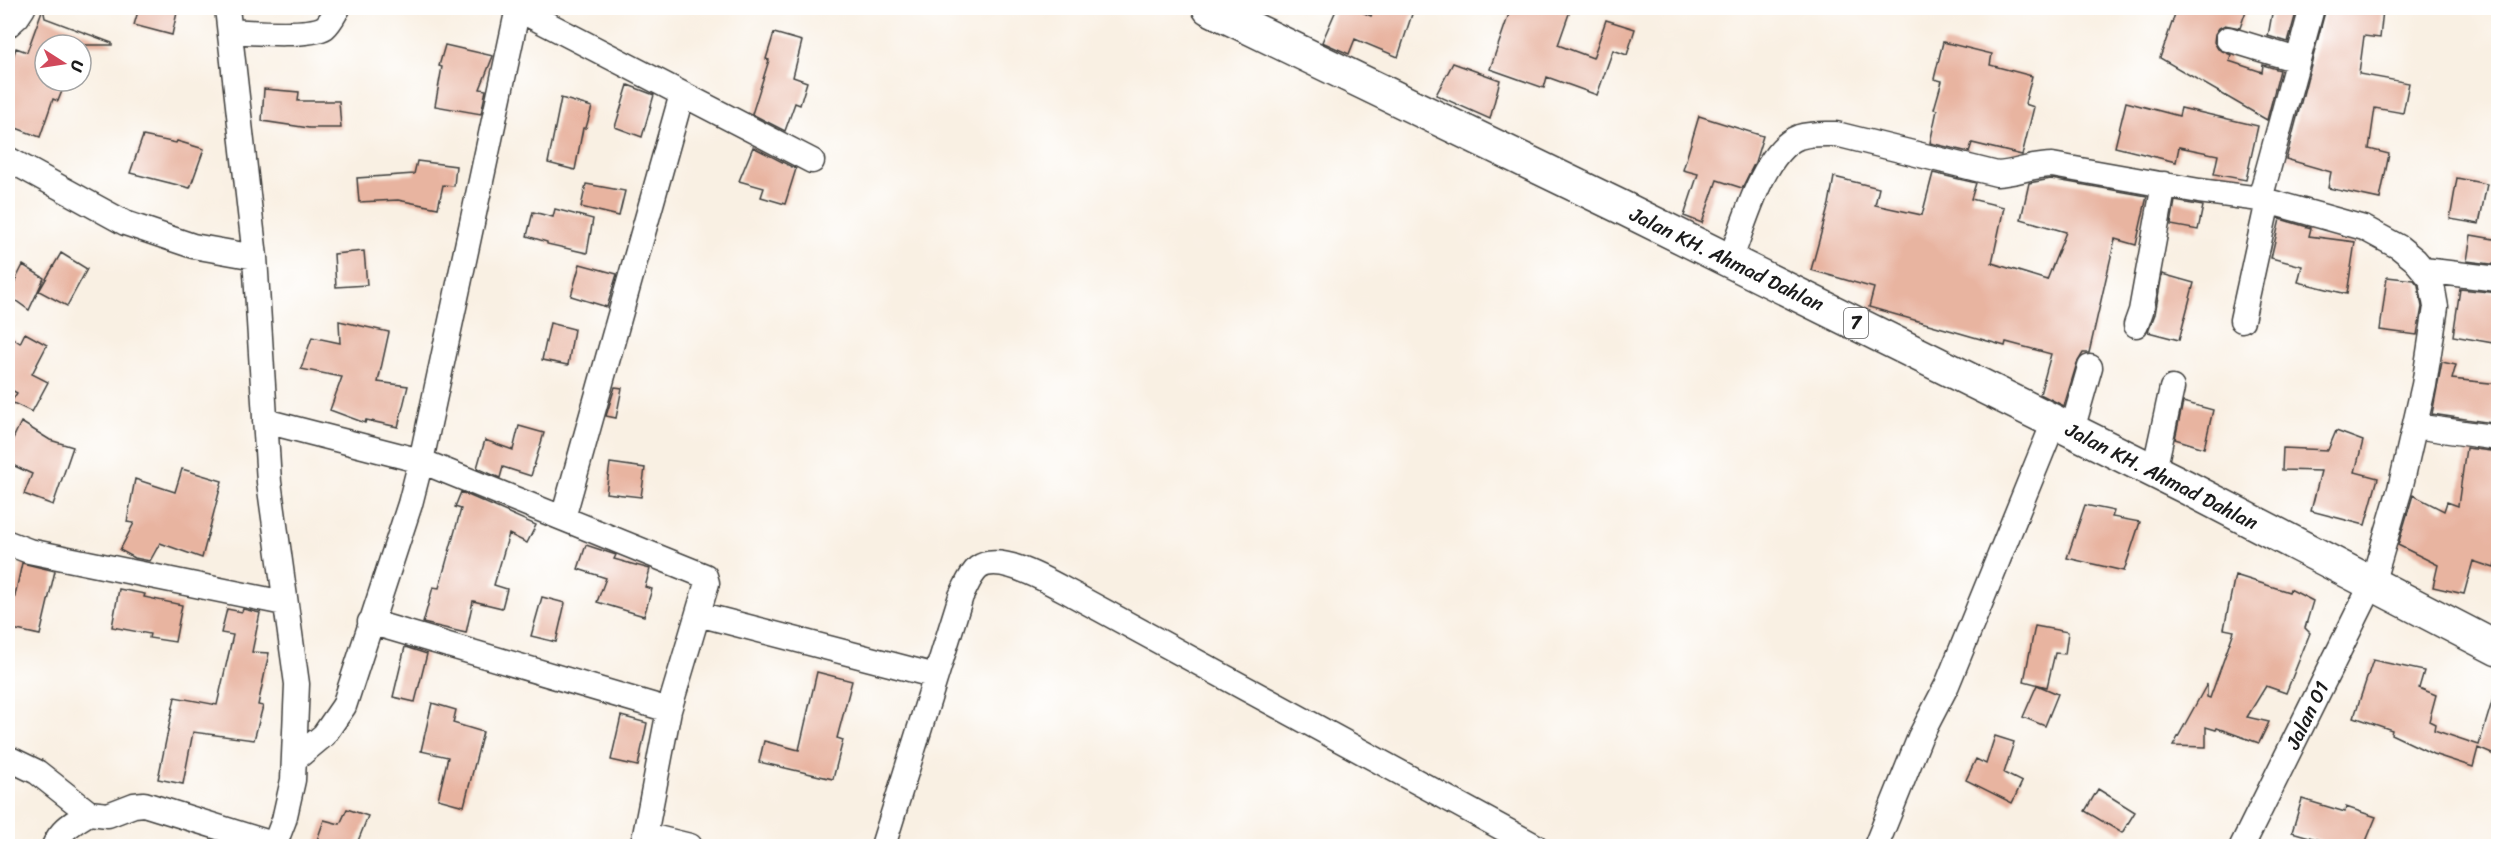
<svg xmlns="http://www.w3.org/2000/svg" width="2506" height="854" viewBox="0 0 2506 854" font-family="Sriracha,sans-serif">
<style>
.building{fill:#e8b4a0}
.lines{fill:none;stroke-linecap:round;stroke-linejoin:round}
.minor-casing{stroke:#3d3c3a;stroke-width:27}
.highway-casing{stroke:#3d3c3a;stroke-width:36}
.minor{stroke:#fff;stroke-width:24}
.highway{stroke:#fff;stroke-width:33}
.labels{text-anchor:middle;stroke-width:4.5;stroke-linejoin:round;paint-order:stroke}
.shield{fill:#fff;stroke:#606060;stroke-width:1.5}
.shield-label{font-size:18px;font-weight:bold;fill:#1c1c1c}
.street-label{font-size:20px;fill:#1c1c1c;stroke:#fff}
</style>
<rect width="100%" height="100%" fill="#fff"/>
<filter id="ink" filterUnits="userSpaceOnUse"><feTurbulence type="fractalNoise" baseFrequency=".0167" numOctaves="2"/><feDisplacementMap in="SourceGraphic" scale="12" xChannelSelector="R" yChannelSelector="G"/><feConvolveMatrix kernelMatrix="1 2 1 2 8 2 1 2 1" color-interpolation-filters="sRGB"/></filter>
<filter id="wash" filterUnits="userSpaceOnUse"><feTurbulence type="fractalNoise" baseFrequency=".008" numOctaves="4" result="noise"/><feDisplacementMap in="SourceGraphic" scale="24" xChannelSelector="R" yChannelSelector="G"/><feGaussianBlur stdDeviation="1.35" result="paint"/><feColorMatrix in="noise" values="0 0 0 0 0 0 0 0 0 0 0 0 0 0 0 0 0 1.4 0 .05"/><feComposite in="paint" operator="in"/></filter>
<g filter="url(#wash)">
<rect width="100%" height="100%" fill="#f9f0e3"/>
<g id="blocks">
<path class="building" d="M 43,8 L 45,18 L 112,43 L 112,45 L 45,45 L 45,81 L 66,81 L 58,101 L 53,99 L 40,137 L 8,125 L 8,73 L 16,48 L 27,52 Z
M 139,8 L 178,8 L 172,35 L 134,25 Z
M 1337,8 L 1353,8 L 1371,16 L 1374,8 L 1414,8 L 1398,57 L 1355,39 L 1349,54 L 1322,42 Z
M 1511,8 L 1571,8 L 1558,45 L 1593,58 L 1606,20 L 1635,29 L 1627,55 L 1613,50 L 1597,95 L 1547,77 L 1544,88 L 1490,69 Z
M 2177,8 L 2247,8 L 2240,28 L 2225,25 L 2219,28 L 2215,34 L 2214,42 L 2218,49 L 2231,55 L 2229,61 L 2262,72 L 2263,65 L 2280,70 L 2267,120 L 2160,58 Z
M 2273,8 L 2281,8 L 2296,13 L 2288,42 L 2268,36 Z
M 2326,8 L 2383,10 L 2380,38 L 2364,36 L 2359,74 L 2409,83 L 2403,113 L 2375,108 L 2369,149 L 2389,154 L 2380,199 L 2328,188 L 2331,172 L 2286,159 Z
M 774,33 L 802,41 L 793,77 L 807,82 L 800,105 L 795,103 L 785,131 L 752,114 L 769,60 L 766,59 Z
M 1943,42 L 1992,54 L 1990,65 L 2032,76 L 2025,104 L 2034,107 L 2022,155 L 1972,143 L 1969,152 L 1930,143 L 1937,110 L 1934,109 L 1942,81 L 1934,79 Z
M 445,45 L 493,56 L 480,89 L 486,90 L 481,114 L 435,106 L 442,67 L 439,66 Z
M 1453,63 L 1500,80 L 1490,119 L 1436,95 Z
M 628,85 L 654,95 L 642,137 L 615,127 Z
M 264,89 L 299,92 L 298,101 L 339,101 L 341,128 L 309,128 L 262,121 Z
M 561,98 L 592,107 L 586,128 L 583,128 L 575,170 L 548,163 Z
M 2126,102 L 2179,116 L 2181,108 L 2258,126 L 2246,180 L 2214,174 L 2218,155 L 2179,147 L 2176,162 L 2115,147 Z
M 1699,116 L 1763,136 L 1755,162 L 1742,188 L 1717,180 L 1702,223 L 1684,216 L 1698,174 L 1683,170 Z
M 143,136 L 176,143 L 177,141 L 204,149 L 190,188 L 130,173 Z
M 753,147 L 796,169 L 785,204 L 761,197 L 764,188 L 739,181 Z
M 417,161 L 456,166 L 454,186 L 443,185 L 438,208 L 398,200 L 359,202 L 357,178 L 414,174 Z
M 1933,173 L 1976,183 L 1971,199 L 2004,207 L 1992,263 L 2047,280 L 2066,232 L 2021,219 L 2029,183 L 2051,179 L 2147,196 L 2136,245 L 2115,239 L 2089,353 L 2083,353 L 2077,363 L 2064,406 L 2040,394 L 2051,354 L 2006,342 L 2005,346 L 1869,307 L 1874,288 L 1811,270 L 1829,204 L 1834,177 L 1879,188 L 1875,205 L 1922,215 Z
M 2457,178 L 2487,184 L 2479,224 L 2450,219 Z
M 586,184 L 625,191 L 619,216 L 581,207 Z
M 2175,201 L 2203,206 L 2198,230 L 2171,225 Z
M 555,209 L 593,219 L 587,253 L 547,244 L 547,242 L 527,236 L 533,212 L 553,217 Z
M 2280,219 L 2311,228 L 2309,236 L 2355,242 L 2347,294 L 2298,282 L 2302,266 L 2271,258 Z
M 2471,235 L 2499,240 L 2499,265 L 2467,261 Z
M 364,251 L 367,285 L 336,287 L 334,254 Z
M 61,253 L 87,269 L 67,306 L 39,291 Z
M 580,264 L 617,274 L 607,307 L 571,296 Z
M 23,265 L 44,278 L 29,310 L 8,295 Z
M 2162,274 L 2194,283 L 2179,340 L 2148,332 L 2155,314 Z
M 2387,277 L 2414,280 L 2418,285 L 2422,307 L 2417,335 L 2380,330 Z
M 2460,289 L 2499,293 L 2499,344 L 2453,336 Z
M 339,321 L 389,332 L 378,382 L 408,386 L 398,427 L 366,420 L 365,423 L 330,410 L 342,377 L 301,369 L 312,337 L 340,343 Z
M 550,323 L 574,329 L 568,365 L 542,360 Z
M 25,333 L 47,345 L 32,374 L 48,382 L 32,412 L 11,402 L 17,393 L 8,388 L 8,335 L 20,343 Z
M 2442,362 L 2456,365 L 2452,379 L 2499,384 L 2499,424 L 2432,414 Z
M 615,387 L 622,388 L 616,418 L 606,416 Z
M 2183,402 L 2213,410 L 2204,448 L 2175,439 Z
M 21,422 L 50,440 L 73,447 L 53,505 L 24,494 L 32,474 L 8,463 L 8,449 Z
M 519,426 L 544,433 L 531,476 L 503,467 L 500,478 L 477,468 L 485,440 L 513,450 Z
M 2336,431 L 2363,441 L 2355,472 L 2378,478 L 2365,525 L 2311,511 L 2321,471 L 2282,470 L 2283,448 L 2328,450 Z
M 2466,448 L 2499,452 L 2499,552 L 2494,568 L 2473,561 L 2464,594 L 2433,587 L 2438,565 L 2398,545 L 2413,495 L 2444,511 L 2447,502 L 2458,506 Z
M 610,463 L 645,468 L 641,497 L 606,493 Z
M 182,469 L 222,481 L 202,558 L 160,543 L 150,561 L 135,558 L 120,550 L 134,523 L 127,522 L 135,479 L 175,492 Z
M 461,492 L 536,525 L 527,543 L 509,534 L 494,585 L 507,589 L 502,608 L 473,601 L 466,633 L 423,623 L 433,587 L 439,588 L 461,509 L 455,507 Z
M 2085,505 L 2114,511 L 2112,517 L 2140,522 L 2124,571 L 2067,558 Z
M 586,545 L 616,555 L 614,559 L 650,569 L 645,587 L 652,589 L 644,616 L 597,602 L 606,578 L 578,569 Z
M 22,563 L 55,571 L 40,635 L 8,628 Z
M 2235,575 L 2289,592 L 2290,589 L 2313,601 L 2305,628 L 2310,633 L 2286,693 L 2266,686 L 2247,717 L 2269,722 L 2259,743 L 2217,728 L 2216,730 L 2206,727 L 2206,747 L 2173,746 L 2207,684 L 2207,697 L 2210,698 L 2234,631 L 2224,629 Z
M 119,589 L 145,594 L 144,597 L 182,605 L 175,642 L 149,638 L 150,634 L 112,627 Z
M 542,597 L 565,603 L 556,642 L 531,636 Z
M 227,609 L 242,612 L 243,609 L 260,613 L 252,652 L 269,653 L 258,705 L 263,706 L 254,740 L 193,732 L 183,784 L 158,779 L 175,697 L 217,705 L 233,635 L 221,633 Z
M 2035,626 L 2068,632 L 2065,654 L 2055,653 L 2047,687 L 2024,681 Z
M 405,647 L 427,654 L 415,702 L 393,697 Z
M 2373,660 L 2424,671 L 2419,688 L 2436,695 L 2429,721 L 2435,724 L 2434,730 L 2479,745 L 2494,695 L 2499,696 L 2499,757 L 2478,748 L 2473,767 L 2433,754 L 2391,734 L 2392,730 L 2354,717 Z
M 817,672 L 852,681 L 837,738 L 843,740 L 833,779 L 759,762 L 764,741 L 799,750 Z
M 2037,685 L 2058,694 L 2045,726 L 2023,717 Z
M 432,703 L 456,710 L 453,723 L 483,732 L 464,806 L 438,799 L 448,757 L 421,751 Z
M 621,716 L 647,723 L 638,766 L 611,760 Z
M 1995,736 L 2014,742 L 2004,773 L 2022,782 L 2012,803 L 1966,780 L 1976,759 L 1986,764 Z
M 2098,789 L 2135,812 L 2122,833 L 2085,811 Z
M 2302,799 L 2345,812 L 2346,807 L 2376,817 L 2364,846 L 2340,846 L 2292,832 Z
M 347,809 L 368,816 L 356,846 L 315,846 L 324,820 L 340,824 Z"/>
</g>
</g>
<g filter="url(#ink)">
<use href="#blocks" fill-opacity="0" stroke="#3d3c3a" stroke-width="1.5"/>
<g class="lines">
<defs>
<path id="minor" d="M 227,8 L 255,257 L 269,482 L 297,684 L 293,780 L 284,820 L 274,846
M 516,8 L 812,161
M 8,25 L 17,17 L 23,8
M 230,31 C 249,32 310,37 325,27 C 330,23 335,13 338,8
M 2228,39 L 2297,60
M 8,159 L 125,223 L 193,246 L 255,257
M 2260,199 L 2312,8
M 1730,261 C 1743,227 1763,150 1799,137 C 1811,133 1824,134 1836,134 L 1997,174 C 2016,173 2033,165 2052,165 L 2199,191 L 2260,199 L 2364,228 L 2399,247 L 2415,260 L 2431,279 L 2436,307 L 2424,385 L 2400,489 L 2372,584 L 2242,846
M 2424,270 L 2498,279
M 2242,320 L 2268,201
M 2136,325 L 2141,311 L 2164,184
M 265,421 L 421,461 L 705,576 L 707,583 L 669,710 L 645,835
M 2415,426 L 2498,438
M 2072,430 L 2090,367
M 2154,471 L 2172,388
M 563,518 L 682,94
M 8,543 L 29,551 L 284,603
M 698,614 L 936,676
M 370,622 L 669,710
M 8,758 L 37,772 L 89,813 L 108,815 L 134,805 L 144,804 L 279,846
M 294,760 L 324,735 L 344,706 L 410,504 L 421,461 L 518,8
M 54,846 C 61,829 73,823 89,813
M 642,846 L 645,835 L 690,846
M 883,846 L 961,596 C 966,587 970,575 978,568 C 1000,551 1053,584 1074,595 L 1535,846
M 1876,846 L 1920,737 L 1947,685 L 2054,422"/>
<path id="highway" d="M 1209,8 L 1621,207 L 2184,486 L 2498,649"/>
</defs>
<use href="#minor" class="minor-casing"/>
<use href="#highway" class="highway-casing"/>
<use href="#minor" class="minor"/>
<use href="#highway" class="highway"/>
</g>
</g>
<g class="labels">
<rect class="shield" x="1844" y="308" width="24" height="30" rx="4.5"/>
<g class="shield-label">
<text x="1856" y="329">7</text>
</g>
<g class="street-label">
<text transform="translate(1727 259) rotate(26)" y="7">Jalan KH. Ahmad Dahlan</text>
<text transform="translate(2162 476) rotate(27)" y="7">Jalan KH. Ahmad Dahlan</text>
<text transform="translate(2307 715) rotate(-64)" y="7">Jalan 01</text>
</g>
</g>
<rect width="2506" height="854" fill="none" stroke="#fff" stroke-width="30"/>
<g transform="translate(63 63) rotate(102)"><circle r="28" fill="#ffffff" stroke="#a4a4a4" stroke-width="1.5"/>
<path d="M0-4.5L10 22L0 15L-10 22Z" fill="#d1495b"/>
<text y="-9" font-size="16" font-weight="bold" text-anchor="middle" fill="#1c1c1c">U</text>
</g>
</svg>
